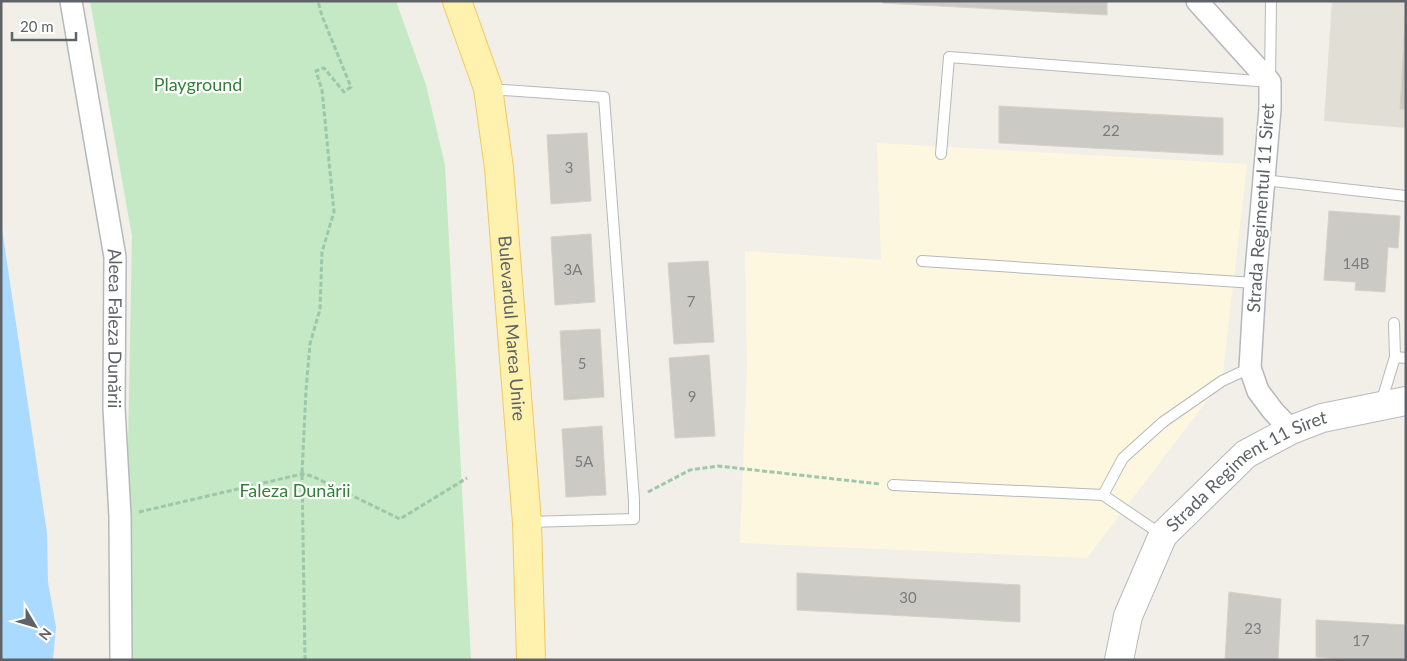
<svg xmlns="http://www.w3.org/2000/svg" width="1407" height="661" viewBox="0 0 1407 661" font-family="Lato,sans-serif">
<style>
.commercial{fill:#fef7e0}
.education{fill:#e1ded6}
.green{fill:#c5e8c5}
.water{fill:#aadaff}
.building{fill:#cccac5;stroke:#d6d1c6}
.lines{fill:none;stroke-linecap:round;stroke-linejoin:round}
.lane-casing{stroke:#b5b8bc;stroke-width:12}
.street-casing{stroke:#b5b8bc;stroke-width:24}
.secondary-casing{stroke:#b6babf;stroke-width:30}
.primary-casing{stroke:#f2c960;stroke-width:30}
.path{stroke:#9cc7a9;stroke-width:3;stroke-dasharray:5 2.5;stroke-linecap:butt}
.lane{stroke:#fff;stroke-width:10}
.street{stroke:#fff;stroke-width:21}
.secondary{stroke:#fff;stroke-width:28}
.primary{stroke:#fff2af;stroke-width:28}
.labels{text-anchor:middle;stroke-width:4.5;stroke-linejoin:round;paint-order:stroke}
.number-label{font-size:15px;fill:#7a7d7f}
.park-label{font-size:18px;fill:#348238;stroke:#fff}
.street-label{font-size:18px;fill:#5f6368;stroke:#fff}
</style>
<rect width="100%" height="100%" fill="#f1efe8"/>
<path class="commercial" d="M 877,143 L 1247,164 L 1222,381 L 1087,558 L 740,543 L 747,366 L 745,251 L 881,260 Z"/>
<path class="education" d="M 1332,1 L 1406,1 L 1406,128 L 1324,121 Z"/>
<path class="green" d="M 90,1 L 396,1 L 426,85 L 445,165 L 471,660 L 130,660 L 127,498 L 132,236 Z"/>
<path class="water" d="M 1,222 L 47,533 L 48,582 L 56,627 L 53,660 L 1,660 Z"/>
<path class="building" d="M 883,1 L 1107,1 L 1107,15 L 883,3 Z
M 1406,3 L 1406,109 L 1400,109 Z
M 999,106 L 1223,118 L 1223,155 L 999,143 Z
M 587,133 L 591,201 L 551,204 L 547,135 Z
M 1329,211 L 1400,216 L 1398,248 L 1388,247 L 1385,292 L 1355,290 L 1356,282 L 1324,280 Z
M 591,234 L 595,302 L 555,305 L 551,237 Z
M 708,261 L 714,342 L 674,344 L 668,263 Z
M 600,329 L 604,397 L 564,400 L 560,331 Z
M 709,355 L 715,436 L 675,438 L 669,358 Z
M 602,426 L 606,495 L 566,497 L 562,429 Z
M 797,573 L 1020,585 L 1020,622 L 797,610 Z
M 1229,592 L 1281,599 L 1278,660 L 1225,660 Z
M 1316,620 L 1406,625 L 1406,660 L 1353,660 L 1316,657 Z"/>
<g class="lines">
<defs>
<path id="lane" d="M 489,89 L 604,97 L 634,500 L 634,519 L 528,522
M 941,154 L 949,57 L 1270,82 L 1271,1
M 1263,180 L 1406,196
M 922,261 L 1255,283
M 1394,323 L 1395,357
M 1381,403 L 1395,357 L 1406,358
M 893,485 L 1103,495 L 1162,535
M 1103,495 L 1123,458 L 1163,422 L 1222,381 L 1250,368"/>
<g id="street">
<path id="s1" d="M 71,1 L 115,257 L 114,408 L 120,516 L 121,660"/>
<path d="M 1197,1 L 1270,82 L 1270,109 L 1255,283 L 1250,368 L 1258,391 L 1273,411 L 1291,430"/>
</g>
<g id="secondary">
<path id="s2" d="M 1119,660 L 1128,616 L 1163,535 L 1246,454 L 1291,430 L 1322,418 L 1406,401"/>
</g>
<g id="primary">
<path id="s3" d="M 457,1 L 488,88 L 499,168 L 527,523 L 531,660"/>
</g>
</defs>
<use href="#lane" class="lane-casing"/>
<use href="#street" class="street-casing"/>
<use href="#secondary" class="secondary-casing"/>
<use href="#primary" class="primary-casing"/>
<path class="path" d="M 648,492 L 690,470 L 718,466 L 880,484
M 139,512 L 302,474 L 312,476 L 400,519 L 467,478
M 305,660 L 302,474 L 306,390 L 310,344 L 320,309 L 322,252 L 334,212 L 322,90 L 316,71 L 324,68 L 344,92 L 351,87 L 322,16 L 318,1"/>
<use href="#lane" class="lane"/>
<use href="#street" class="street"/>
<use href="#secondary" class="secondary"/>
<use href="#primary" class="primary"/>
</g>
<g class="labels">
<g class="number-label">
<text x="1111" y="136">22</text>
<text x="569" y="173">3</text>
<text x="1356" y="269">14B</text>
<text x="573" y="275">3A</text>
<text x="691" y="307">7</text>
<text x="582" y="369">5</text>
<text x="692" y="402">9</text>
<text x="584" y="467">5A</text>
<text x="908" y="603">30</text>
<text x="1253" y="634">23</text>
<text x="1361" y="646">17</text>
</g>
<g class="park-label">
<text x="198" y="91">Playground</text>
<text x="295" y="497">Faleza Dunării</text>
</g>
<g class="street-label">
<text transform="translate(1261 208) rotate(-86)" y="6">Strada Regimentul 11 Siret</text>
<text dy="6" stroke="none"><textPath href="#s3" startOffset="334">Bulevardul Marea Unire</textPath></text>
<text dy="6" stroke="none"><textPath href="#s1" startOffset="331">Aleea Faleza Dunării</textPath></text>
<text dy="6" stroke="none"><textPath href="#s2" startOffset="240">Strada Regiment 11 Siret</textPath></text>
</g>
</g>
<rect width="1407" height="661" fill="none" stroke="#5f6368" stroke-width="5"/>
<g transform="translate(35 626) rotate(128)" stroke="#ffffff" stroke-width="4" paint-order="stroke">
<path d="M0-4L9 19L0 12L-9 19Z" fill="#5f6368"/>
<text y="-8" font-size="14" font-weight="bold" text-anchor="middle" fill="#5f6368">N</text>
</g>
<path d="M12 32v8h64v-8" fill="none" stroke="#5f6368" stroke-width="2.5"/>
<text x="20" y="32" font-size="15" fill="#5f6368" stroke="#ffffff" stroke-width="4" paint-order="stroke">20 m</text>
</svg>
